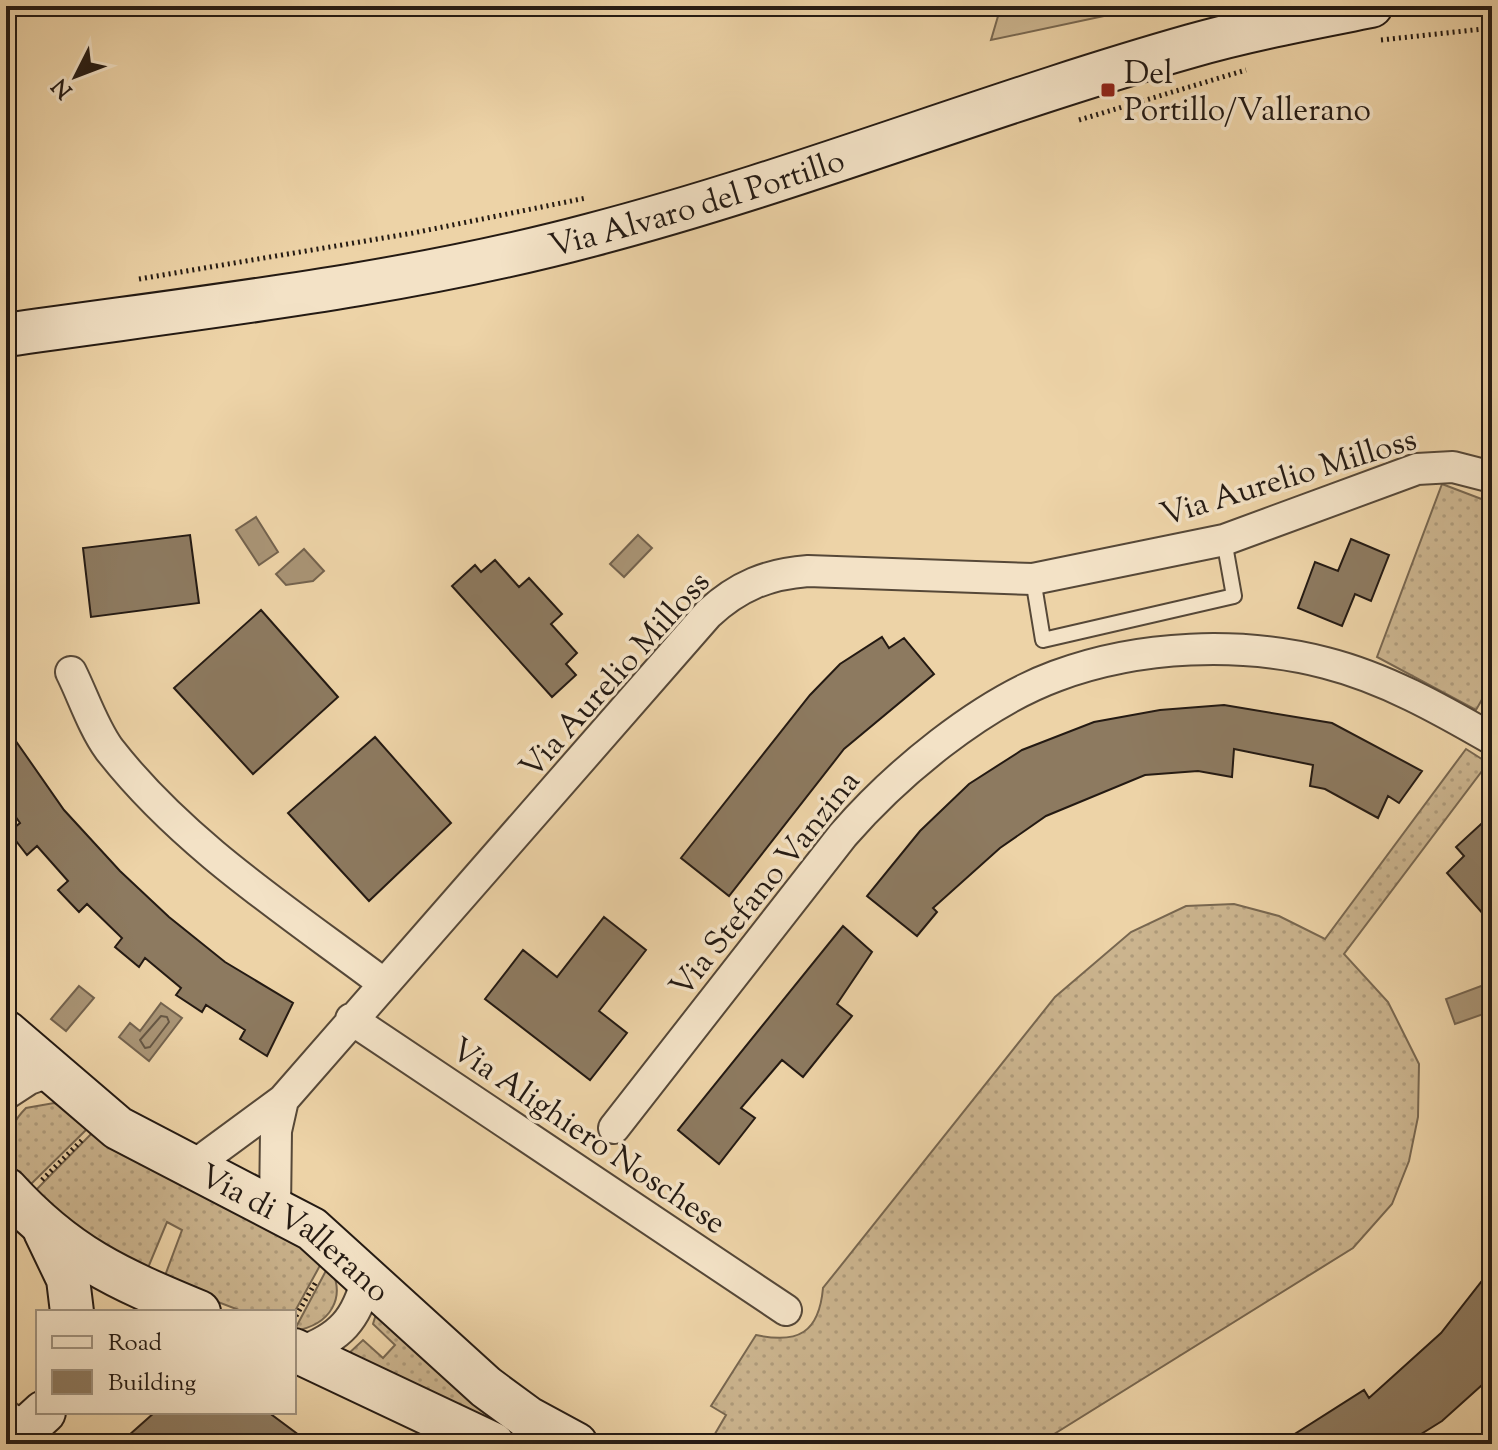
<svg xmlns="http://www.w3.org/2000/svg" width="1498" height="1450" viewBox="0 0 1498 1450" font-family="'Sorts Mill Goudy',serif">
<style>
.grass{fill:url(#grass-dots);stroke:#786750;stroke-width:2}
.pitch{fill:#cbb48e;stroke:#786750;stroke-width:2}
.water{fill:#a99475;stroke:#74634e;stroke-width:2}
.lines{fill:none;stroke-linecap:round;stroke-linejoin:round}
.shore{stroke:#665744;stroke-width:2}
.building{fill:#8d7a60;stroke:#241a13;stroke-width:2}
.lane-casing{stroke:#564838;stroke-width:18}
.street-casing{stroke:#564838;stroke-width:34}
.secondary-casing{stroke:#241a13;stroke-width:46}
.path{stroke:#241a13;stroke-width:5;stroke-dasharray:2 4;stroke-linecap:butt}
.lane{stroke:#f3e2c6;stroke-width:14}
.street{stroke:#f3e2c6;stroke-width:30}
.secondary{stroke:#f3e2c6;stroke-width:42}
.poi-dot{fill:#8f2418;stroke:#f3e2c6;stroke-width:3}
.labels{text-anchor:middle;stroke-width:7;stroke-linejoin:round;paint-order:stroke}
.poi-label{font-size:32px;fill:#241a13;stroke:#f3e2c6;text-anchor:start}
.street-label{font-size:32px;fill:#241a13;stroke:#f3e2c6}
</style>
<defs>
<pattern id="grass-dots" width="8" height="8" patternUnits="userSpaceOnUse" patternTransform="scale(2)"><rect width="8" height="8" fill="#cbb48e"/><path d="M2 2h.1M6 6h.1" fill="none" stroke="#ae9a7a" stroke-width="1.8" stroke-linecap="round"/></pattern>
</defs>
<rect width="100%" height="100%" fill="#edd3a7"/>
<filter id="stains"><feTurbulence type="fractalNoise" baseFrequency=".0025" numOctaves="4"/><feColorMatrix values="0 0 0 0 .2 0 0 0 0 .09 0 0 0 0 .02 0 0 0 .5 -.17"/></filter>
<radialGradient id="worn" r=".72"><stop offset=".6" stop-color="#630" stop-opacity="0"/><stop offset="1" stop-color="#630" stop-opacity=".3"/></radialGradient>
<path class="grass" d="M 1442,484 L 1492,503 L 1492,682 L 1476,710 L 1377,657 Z
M 1466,749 L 1488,763 L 1344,954 L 1388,1002 L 1419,1064 L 1418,1117 L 1409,1161 L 1392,1204 L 1353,1248 L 1038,1444 L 709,1444 L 726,1415 L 711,1406 L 756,1335 C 798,1344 819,1333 823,1288 L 1055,997 L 1131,932 L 1186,906 L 1234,904 L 1279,916 L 1325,939 Z
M 54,1103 L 65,1107 L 89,1127 L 26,1189 C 5,1160 0,1134 26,1108 Z
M 94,1131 L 323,1260 L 294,1313 L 244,1312 L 163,1281 L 182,1230 L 167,1222 L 145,1275 L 31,1195 Z
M 329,1265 C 348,1298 330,1325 294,1331 Z
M 377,1311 L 536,1444 L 345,1357 L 363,1340 L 383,1358 L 395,1345 L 373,1324 Z"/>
<path class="pitch" d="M 1001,6 L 1151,6 L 991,40 Z"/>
<path class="water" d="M 256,517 L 278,552 L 259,565 L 236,530 Z
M 638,535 L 652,548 L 624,577 L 610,564 Z
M 304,549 L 324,571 L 313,581 L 286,585 L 276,574 Z
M 1492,982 L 1492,1011 L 1455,1024 L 1446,999 Z
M 79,986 L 94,998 L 66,1031 L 51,1019 Z
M 161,1003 L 182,1018 L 149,1061 L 119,1037 L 130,1023 L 140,1031 Z"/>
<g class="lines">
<path class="shore" d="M 161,1016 L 167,1017 L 169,1022 L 150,1047 L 145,1048 L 140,1040 Z"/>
</g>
<path class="building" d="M 190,535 L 199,603 L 91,617 L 83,548 Z
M 1351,539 L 1389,555 L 1371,601 L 1355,594 L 1342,626 L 1298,608 L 1315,562 L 1338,571 Z
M 495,560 L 519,587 L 529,578 L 562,614 L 551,624 L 577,653 L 566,664 L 576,675 L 552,697 L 452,586 L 475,565 L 481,572 Z
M 261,610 L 338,697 L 253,774 L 174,688 Z
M 882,637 L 889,648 L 904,638 L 934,674 L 844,749 L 729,896 L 681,858 L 810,695 L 840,664 Z
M 1224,705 L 1332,723 L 1422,771 L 1399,803 L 1388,796 L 1378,818 L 1325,789 L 1310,786 L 1313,765 L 1234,749 L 1232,777 L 1198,771 L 1145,775 L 1046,816 L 1000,848 L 933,908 L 937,912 L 917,936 L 867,896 L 920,831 L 969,784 L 1022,750 L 1094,722 L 1160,710 Z
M 6,727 L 64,810 L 120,871 L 169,917 L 225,962 L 293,1003 L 267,1056 L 240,1039 L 245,1030 L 206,1005 L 202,1012 L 176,995 L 181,988 L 145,958 L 139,967 L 115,947 L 122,938 L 87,904 L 79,912 L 58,890 L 68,881 L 37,846 L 27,855 L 9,832 L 20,823 L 6,803 Z
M 375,737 L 451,823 L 369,901 L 288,813 Z
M 1492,814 L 1492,924 L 1447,873 L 1464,856 L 1456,847 Z
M 604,917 L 646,950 L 599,1011 L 627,1033 L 590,1080 L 485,999 L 523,950 L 557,977 Z
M 843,926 L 872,952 L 837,1004 L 852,1016 L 803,1077 L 782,1060 L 741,1108 L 755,1118 L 719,1164 L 678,1130 Z
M 1492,1268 L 1492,1376 L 1442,1421 L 1405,1444 L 1279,1444 L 1364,1390 L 1369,1398 L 1441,1333 Z
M 155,1412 L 268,1412 L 311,1444 L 119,1444 Z"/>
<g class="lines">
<defs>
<path id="lane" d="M 1033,579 L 1043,640 L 1234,596 L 1224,540
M 6,1278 L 6,1313
M 6,1406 L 28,1421"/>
<path id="street" d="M 71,672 C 83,696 93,727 109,749 C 183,844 287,911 383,983
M 351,1019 L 786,1310
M 6,1094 L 29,1079 L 49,1072
M 614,1128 L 843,835 C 896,774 980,704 1056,676 C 1139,645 1241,641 1326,663 C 1385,678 1440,709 1492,739
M 192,1167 L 283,1100 L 708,614 C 738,586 768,574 808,571 L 1033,579 L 1224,540 L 1417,469 L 1453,467 L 1492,477
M 275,1209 L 276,1131 L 283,1100
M 300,1352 C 340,1338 357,1319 367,1278"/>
<g id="secondary">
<path id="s1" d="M 6,335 C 201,307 400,286 591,235 C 794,182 990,103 1191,46 C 1250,29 1311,18 1371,6"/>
<path id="s2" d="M 6,1032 L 118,1128 L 312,1229 L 486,1387 L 528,1418 L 576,1444"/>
<path d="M 6,1189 C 67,1256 117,1278 199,1312"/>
<path d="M 45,1231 L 68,1279 L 72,1312"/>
<path d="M 294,1350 L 493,1444"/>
<path d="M 9,1444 L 44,1412"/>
</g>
</defs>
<use href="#lane" class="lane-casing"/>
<use href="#street" class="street-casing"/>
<use href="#secondary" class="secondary-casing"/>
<path class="path" d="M 1381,40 L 1492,28
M 1079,120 L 1246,70
M 139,279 L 413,233 L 586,198
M 42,1180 L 83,1139
M 296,1316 L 317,1280"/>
<use href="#lane" class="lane"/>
<use href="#street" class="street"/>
<use href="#secondary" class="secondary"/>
</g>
<rect class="poi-dot" x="1100" y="82" width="16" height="16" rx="4"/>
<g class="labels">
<g class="poi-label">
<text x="1124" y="83">Del<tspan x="1124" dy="37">Portillo/Vallerano</tspan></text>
</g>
<g class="street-label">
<text dy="11" stroke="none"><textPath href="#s1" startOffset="704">Via Alvaro del Portillo</textPath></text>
<text transform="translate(1288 476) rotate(-17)" y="11">Via Aurelio Milloss</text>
<text transform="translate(614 674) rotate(-48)" y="11">Via Aurelio Milloss</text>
<text transform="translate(764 883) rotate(-51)" y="11">Via Stefano Vanzina</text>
<text transform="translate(589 1135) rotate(34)" y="11">Via Alighiero Noschese</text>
<text dy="11" stroke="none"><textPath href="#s2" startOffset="354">Via di Vallerano</textPath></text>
</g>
</g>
<rect width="1498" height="1450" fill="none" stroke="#edd3a7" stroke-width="32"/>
<rect x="8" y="8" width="1482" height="1434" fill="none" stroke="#241a13" stroke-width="4"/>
<rect x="16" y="16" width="1466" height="1418" fill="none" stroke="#241a13" stroke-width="2"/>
<rect x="36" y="1310" width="260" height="104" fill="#f3e2c6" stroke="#a0927e" stroke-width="2"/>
<rect x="52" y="1336" width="40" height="12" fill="#f3e2c6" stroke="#a0927e" stroke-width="2"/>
<text x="108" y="1350" font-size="24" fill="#241a13">Road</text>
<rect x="52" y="1370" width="40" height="24" fill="#8d7a60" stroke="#a0927e" stroke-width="2"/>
<text x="108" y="1390" font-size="24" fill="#241a13">Building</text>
<g transform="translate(76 76) rotate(228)" stroke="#f3e2c6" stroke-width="6" paint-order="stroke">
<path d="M0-6L14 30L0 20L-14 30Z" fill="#241a13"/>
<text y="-12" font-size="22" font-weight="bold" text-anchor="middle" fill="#241a13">N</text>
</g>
<rect width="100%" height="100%" filter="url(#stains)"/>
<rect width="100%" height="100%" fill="url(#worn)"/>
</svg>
